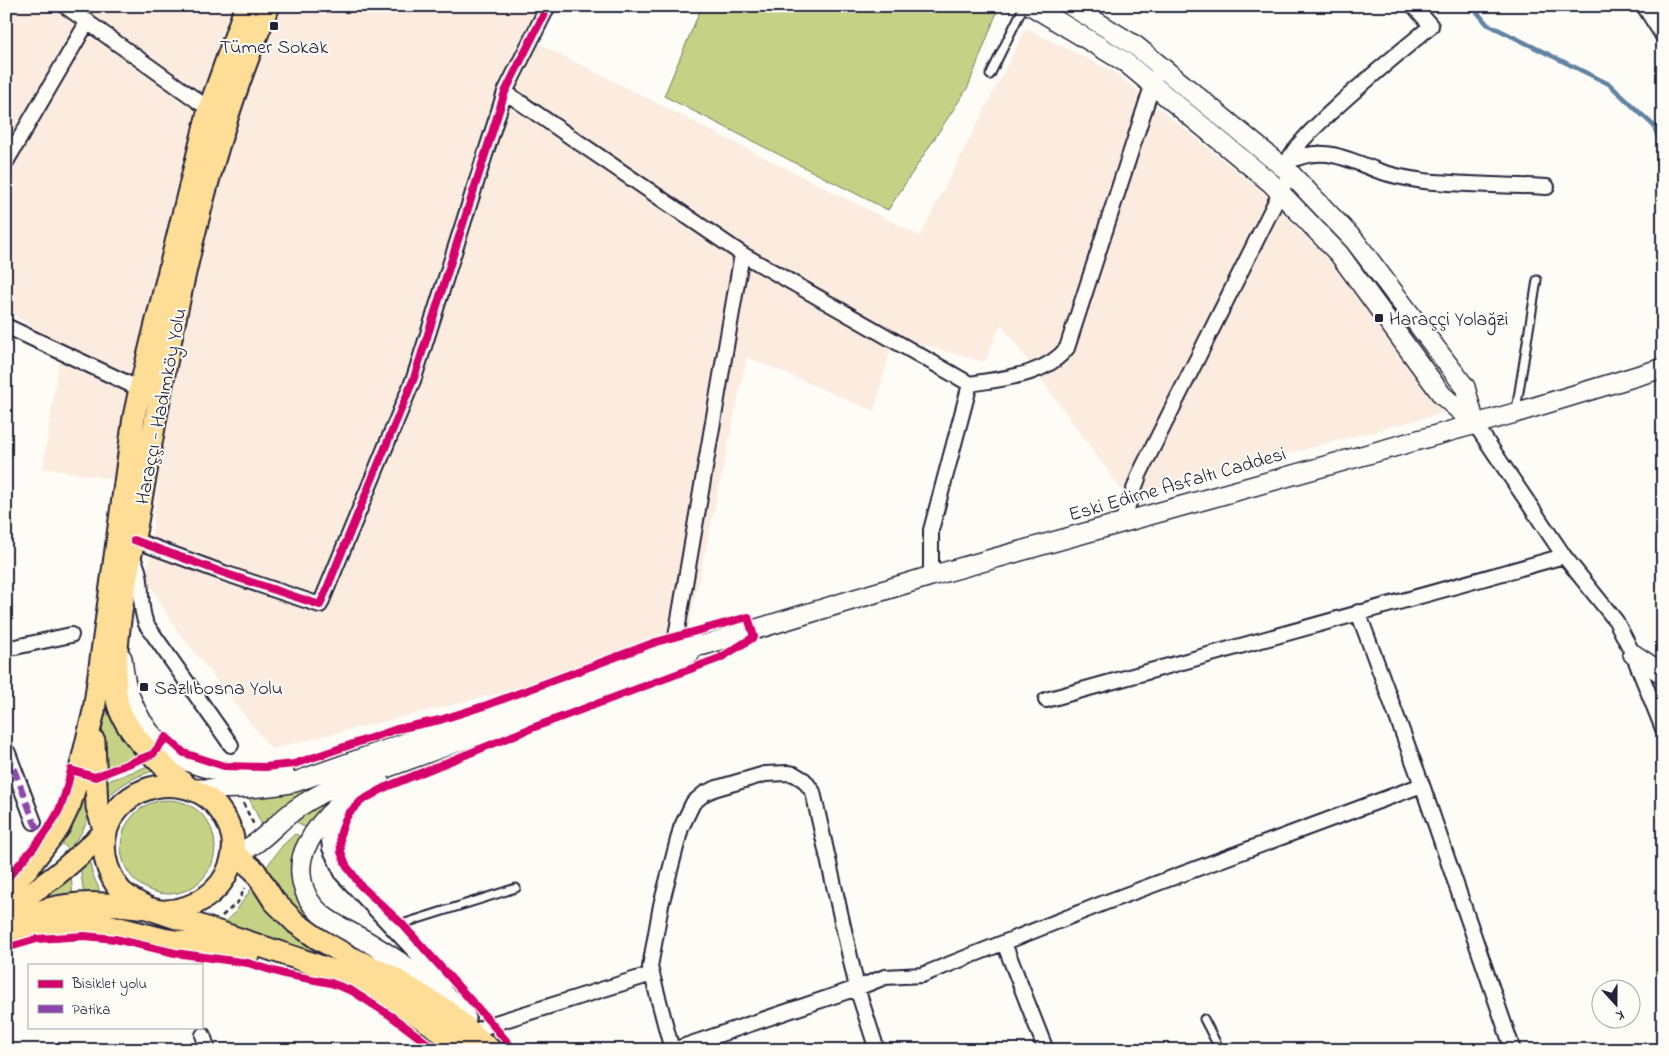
<svg xmlns="http://www.w3.org/2000/svg" width="1669" height="1056" viewBox="0 0 1669 1056" font-family="'Indie Flower',sans-serif">
<style>
.built{fill:#fcece0}
.green{fill:#c5d286;stroke:#747a60}
.lines{fill:none;stroke-linecap:round;stroke-linejoin:round}
.stream{stroke:#6182a3;stroke-width:4.5}
.lane-casing{stroke:#22223b;stroke-width:11}
.street-casing{stroke:#22223b;stroke-width:18}
.secondary-casing{stroke:#22223b;stroke-width:22}
.primary-casing{stroke:#22223b;stroke-width:25}
.path{stroke:#22223b;stroke-width:2.5;stroke-dasharray:5 4;stroke-linecap:butt}
.lane{stroke:#fdfcf7;stroke-width:7}
.street{stroke:#fdfcf7;stroke-width:14}
.secondary{stroke:#fdfcf7;stroke-width:19}
.primary{stroke:#fedd96;stroke-width:21}
.quiet{stroke:#8e44ad;stroke-width:6;stroke-dasharray:12 6;stroke-linecap:butt}
.cycleway-casing{stroke:#fdfcf7;stroke-width:11}
.cycleway{stroke:#d6006c;stroke-width:8}
.poi-dot{fill:#22223b;stroke:#fdfcf7;stroke-width:2}
.labels{text-anchor:middle;stroke-width:4;stroke-linejoin:round;paint-order:stroke}
.poi-label{font-size:20px;fill:#22223b;stroke:#fdfcf7;text-anchor:start}
.street-label{font-size:20px;fill:#22223b;stroke:#fdfcf7}
</style>
<rect width="100%" height="100%" fill="#fdfcf7"/>
<filter id="ink" filterUnits="userSpaceOnUse"><feTurbulence type="fractalNoise" baseFrequency=".02" numOctaves="2"/><feDisplacementMap in="SourceGraphic" scale="10" xChannelSelector="R" yChannelSelector="G"/><feConvolveMatrix kernelMatrix="1 2 1 2 8 2 1 2 1" color-interpolation-filters="sRGB"/></filter>
<g filter="url(#ink)">
<path class="built" d="M 6,6 L 542,6 L 528,38 L 920,236 L 1026,28 L 1114,72 L 1264,193 L 1330,262 L 1444,413 L 1126,496 L 1001,324 L 985,362 L 894,337 L 874,411 L 747,357 L 685,645 L 619,664 L 271,749 L 176,629 L 147,580 L 157,487 L 43,468 L 61,346 L 6,310 Z"/>
<path class="green" d="M 702,6 L 986,6 L 997,12 L 968,87 L 888,210 L 664,96 Z
M 102,689 L 143,757 L 103,771 Z
M 151,765 L 157,770 C 136,775 119,785 105,800 L 103,783 Z
M 337,779 L 263,827 L 248,796 L 289,793 Z
M 88,782 C 89,814 92,824 68,849 L 56,838 Z
M 334,797 L 310,828 L 302,826 L 295,820 Z
M121 847a47 47 0 1 1 94 0a47 47 0 1 1-94 0Z
M 295,834 L 304,838 L 296,889 L 425,986 L 311,924 L 282,896 L 264,870 L 283,845 Z
M 89,858 L 92,873 L 102,896 L 84,896 L 80,865 Z
M 71,875 L 73,898 L 36,905 L 34,900 Z
M 254,885 L 320,948 L 316,957 L 225,922 L 234,914 Z"/>
<g class="lines">
<path class="stream" d="M 1472,6 L 1487,24 L 1609,84 L 1654,126 L 1663,153"/>
<defs>
<path id="lane" d="M 990,75 L 1024,6
M 1516,410 L 1537,280
M 393,928 L 402,924 L 516,888
M 1204,1019 L 1220,1050"/>
<path id="street" d="M 65,6 L 209,109 L 216,112
M 1644,6 L 1663,36
M 505,92 L 742,254 L 970,384 L 931,530 L 931,576
M 6,162 L 88,21
M 1288,162 C 1323,144 1346,159 1379,171 C 1393,176 1410,179 1424,181 C 1465,185 1506,185 1547,187
M 6,326 L 140,389
M 970,384 C 1004,378 1045,376 1067,348 L 1155,77
M 1475,424 L 1564,556 L 1616,621 L 1633,654 L 1663,729
M 1122,522 L 1140,473 L 1290,173 C 1289,170 1287,165 1288,162 C 1292,138 1407,47 1431,26 L 1414,6
M 134,540 L 224,573 L 320,605 L 414,378 L 505,92 L 548,6
M 131,555 C 147,580 136,598 146,624 L 231,745
M 1358,612 L 1422,785 L 1513,1050
M 674,648 L 742,254
M 6,649 L 71,635
M 1046,700 L 1564,556
M 6,753 L 8,753 L 34,822
M 339,807 L 329,840 L 330,848 L 343,875 L 436,974 L 447,994
M 1004,943 L 1046,1050
M 473,1032 L 492,1024 L 652,974
M 203,1035 L 208,1050
M 672,1050 L 650,967 L 661,905 L 681,828 L 693,803 L 705,793 L 717,788 L 765,774 L 788,773 L 794,774 L 804,780 L 813,792 L 857,988 L 877,1050
M 673,1050 L 857,988 L 885,977 L 922,975 L 1104,903 L 1422,785
M 1660,1050 L 1663,1049"/>
<path id="secondary" d="M 1032,6 L 1125,62 L 1271,183 L 1339,254 L 1442,395 L 1475,424
M 1071,6 L 1136,46 L 1290,173 L 1355,241 L 1465,387 L 1475,424
M 1633,654 L 1663,674
M 122,658 C 123,667 124,676 126,684 C 148,764 211,778 284,773
M 379,780 C 348,795 323,814 307,845 C 295,867 301,897 321,914 C 337,927 356,934 373,945 C 396,959 454,996 466,1018
M 190,789 C 225,788 260,790 295,782 L 674,648 L 704,645 L 931,576 L 1515,413 L 1663,368
M 234,853 C 258,848 273,826 292,812 C 306,801 320,794 336,786 L 652,671 L 690,653"/>
<path id="primary" d="M 94,741 L 97,807 L 105,832
M 190,789 C 164,766 124,735 117,700 C 114,683 116,667 117,650 C 120,607 129,565 137,522 C 168,348 198,169 269,6
M 234,853 L 255,871 L 274,901 L 296,923 L 317,938 L 348,956 L 390,976 L 447,1011 L 491,1050
M 6,887 L 27,869 L 59,827 L 70,804 L 79,774 L 94,711 L 134,417 L 140,389 L 209,109 L 246,6
M 6,906 C 45,889 74,860 105,832
M 6,923 C 30,913 54,906 79,904 C 102,902 125,906 147,908 C 154,909 160,912 166,911 C 193,910 222,892 230,865 C 237,846 233,828 221,812 C 211,797 195,788 177,786 C 130,781 92,822 108,868 C 111,876 115,884 121,891 C 130,899 140,904 150,909 L 314,964 L 355,979 L 387,996 L 432,1025 L 463,1050
M 16,931 L 45,925 L 68,923 L 107,925 L 163,939 L 249,953"/>
</defs>
<use href="#lane" class="lane-casing"/>
<use href="#street" class="street-casing"/>
<use href="#secondary" class="secondary-casing"/>
<use href="#primary" class="primary-casing"/>
<path class="path" d="M 243,803 L 254,825
M 222,916 L 238,902 L 245,888"/>
<use href="#lane" class="lane"/>
<use href="#street" class="street"/>
<use href="#secondary" class="secondary"/>
<use href="#primary" class="primary"/>
<path class="quiet" d="M 6,753 L 8,753 L 34,822 L 42,836"/>
<defs>
<path id="cycleway" d="M 134,540 L 224,573 L 320,605 L 414,378 L 505,92 L 548,6
M 6,880 C 24,858 45,837 58,812 C 65,799 68,784 71,770 L 95,777 L 153,754 L 166,737 L 184,753 L 224,766 L 265,767 L 294,764 L 397,729 L 440,720 L 487,705 L 656,642 L 748,617 L 754,637 L 720,658 L 532,728 L 386,787 L 361,801 L 349,813 L 345,820 L 340,835 L 341,852 L 347,867 L 354,876 L 360,885 L 402,924 L 492,1024 L 514,1050
M 6,948 L 37,939 L 85,936 L 115,939 L 175,953 L 248,963 L 284,974 L 331,983 L 352,991 L 391,1016 L 436,1050"/>
</defs>
<use href="#cycleway" class="cycleway-casing"/>
<use href="#cycleway" class="cycleway"/>
</g>
</g>
<g class="poi-dot">
<rect x="269" y="21" width="10" height="10" rx="2.5"/>
<rect x="1374" y="313" width="10" height="10" rx="2.5"/>
<rect x="139" y="682" width="10" height="10" rx="2.5"/>
</g>
<g class="labels">
<g class="poi-label">
<text x="274" y="53" text-anchor="middle">Tümer Sokak</text>
<text x="1389" y="325">Haraççi Yolağzi</text>
<text x="154" y="694">Sazlıbosna Yolu</text>
</g>
<g class="street-label">
<text transform="translate(160 406) rotate(-79)" y="7">Haraççı - Hadımköy Yolu</text>
<text transform="translate(1177 483) rotate(-16)" y="7">Eski Edirne Asfaltı Caddesi</text>
</g>
</g>
<rect width="1669" height="1056" fill="none" stroke="#fdfcf7" stroke-width="25"/>
<rect x="12" y="12" width="1644" height="1031" fill="none" stroke="#22223b" stroke-width="2" filter="url(#ink)"/>
<rect x="28" y="964" width="175" height="65" fill="#fdfcf7" stroke="#a5a5ac"/>
<rect x="38" y="980" width="25" height="8" fill="#d6006c" stroke="#a5a5ac"/>
<text x="72" y="988" font-size="15" fill="#22223b">Bisiklet yolu</text>
<rect x="38" y="1005" width="25" height="8" fill="#8e44ad" stroke="#a5a5ac"/>
<text x="72" y="1014" font-size="15" fill="#22223b">Patika</text>
<g transform="translate(1616 1004) rotate(159)"><circle r="24" fill="#fdfcf7" stroke="#a5a5ac"/>
<path d="M0-4L9 19L0 12L-9 19Z" fill="#22223b"/>
<text y="-8" font-size="14" font-weight="bold" text-anchor="middle" fill="#22223b">K</text>
</g>
</svg>
